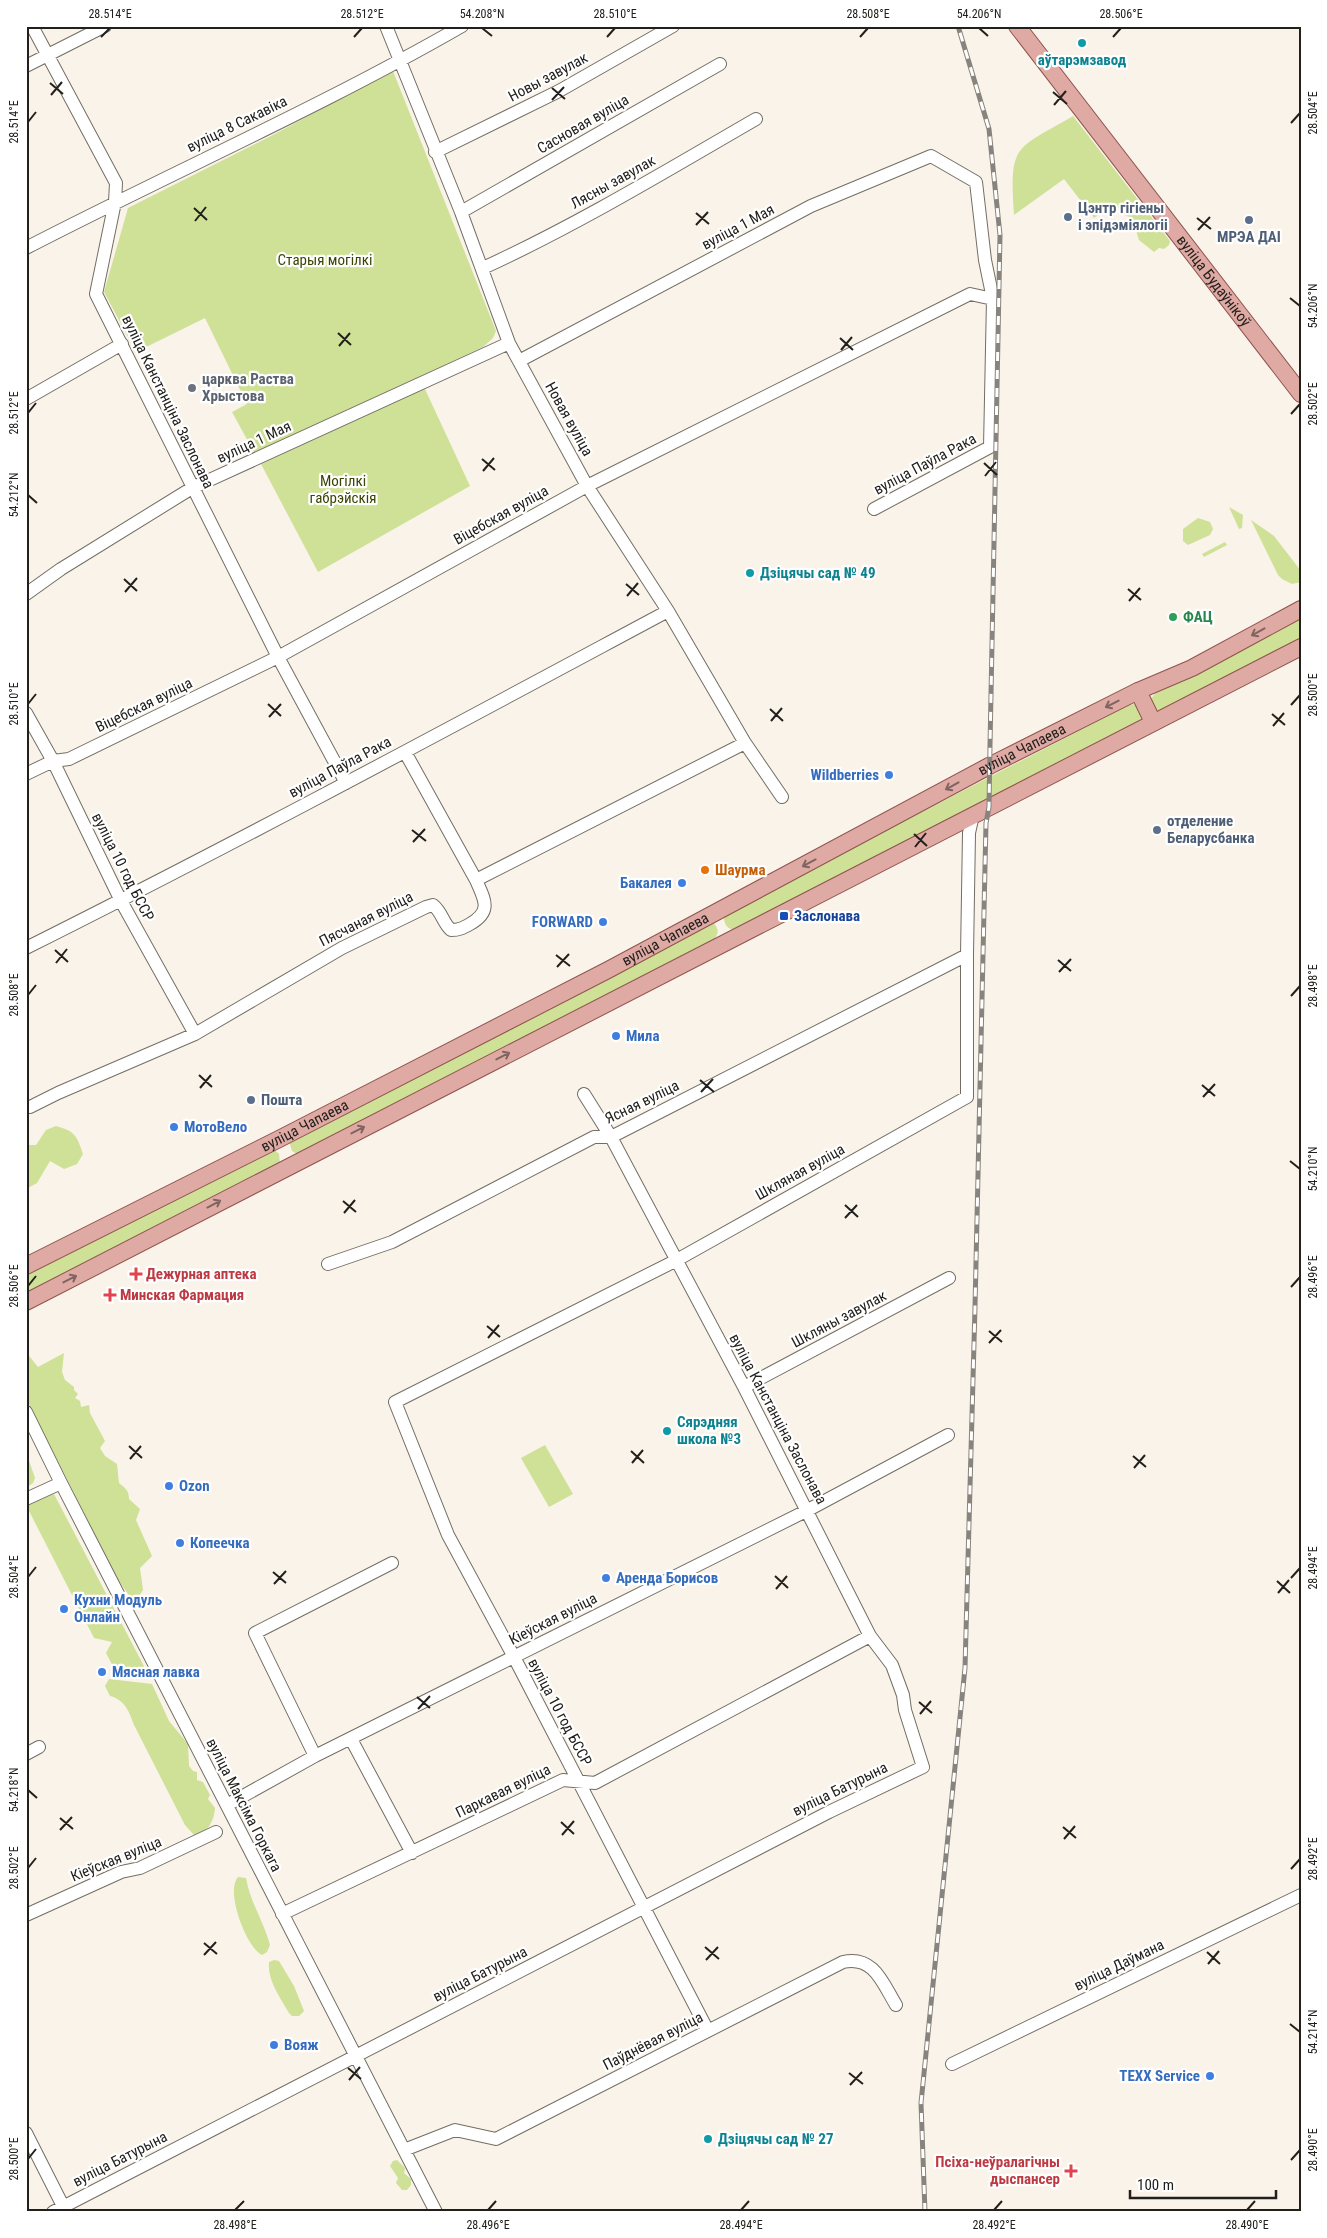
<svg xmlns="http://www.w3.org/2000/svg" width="1327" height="2238" viewBox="0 0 1327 2238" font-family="'Roboto Condensed',sans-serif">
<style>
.green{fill:#cee196}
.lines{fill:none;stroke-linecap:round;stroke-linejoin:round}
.minor-casing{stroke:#736e64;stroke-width:14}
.major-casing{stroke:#8f534d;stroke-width:18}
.minor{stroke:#fff;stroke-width:12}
.major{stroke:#dfa9a4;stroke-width:16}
.rail-casing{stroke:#88847d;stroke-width:5}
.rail{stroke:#fff;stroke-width:3;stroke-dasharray:9;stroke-linecap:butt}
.oneway{stroke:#806460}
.ticks{fill:none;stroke:#22201c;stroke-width:2}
.culture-dot{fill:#0f9aa8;stroke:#fff;stroke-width:2}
.service-dot{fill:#5c6f8a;stroke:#fff;stroke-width:2}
.worship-dot{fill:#6b7280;stroke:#fff;stroke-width:2}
.leisure-dot{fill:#2e9e5b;stroke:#fff;stroke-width:2}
.shop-dot{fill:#3f7fe0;stroke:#fff;stroke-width:2}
.food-dot{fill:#e8710a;stroke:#fff;stroke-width:2}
.transit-dot{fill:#1a4fb4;stroke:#fff;stroke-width:2}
.health-dot{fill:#e0444e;stroke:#fff;stroke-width:2}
.labels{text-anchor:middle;stroke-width:4.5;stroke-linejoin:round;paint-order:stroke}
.culture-label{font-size:15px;font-weight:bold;fill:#0d838f;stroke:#fff;text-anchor:start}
.street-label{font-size:15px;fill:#22201c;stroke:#fff}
.service-label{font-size:15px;font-weight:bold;fill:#4e5e75;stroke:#fff;text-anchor:start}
.park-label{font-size:15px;fill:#394500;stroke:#fff}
.worship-label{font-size:15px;font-weight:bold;fill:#5b616d;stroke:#fff;text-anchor:start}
.leisure-label{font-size:15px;font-weight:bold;fill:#27864d;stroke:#fff;text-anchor:start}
.shop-label{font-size:15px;font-weight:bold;fill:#366cbe;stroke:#fff;text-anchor:start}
.food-label{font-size:15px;font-weight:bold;fill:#c56008;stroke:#fff;text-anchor:start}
.transit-label{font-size:15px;font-weight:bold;fill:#164399;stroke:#fff;text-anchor:start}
.health-label{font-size:15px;font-weight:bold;fill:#be3a42;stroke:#fff;text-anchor:start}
.neatline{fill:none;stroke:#22201c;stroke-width:2}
.ticks-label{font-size:12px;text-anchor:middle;fill:#22201c}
</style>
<rect width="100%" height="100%" fill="#faf3e9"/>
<path class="green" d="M 393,71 L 496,331 L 493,338 L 483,347 L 255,454 L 232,412 L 247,404 L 205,318 L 136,352 L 104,292 L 128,208 L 269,137 Z
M 1073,116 L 1170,241 L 1169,245 L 1164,249 L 1159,248 L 1154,252 L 1139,240 L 1132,218 L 1122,214 L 1115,203 L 1094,218 L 1064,179 L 1014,215 C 1009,143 1015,150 1073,116 Z
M 424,387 L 470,486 L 318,572 L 261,464 Z
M 1229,507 L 1243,515 L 1242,528 L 1239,529 Z
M 1198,518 L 1210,522 L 1213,529 L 1210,535 L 1188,545 L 1183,541 L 1183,529 Z
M 1251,520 L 1274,536 L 1301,571 L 1301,582 L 1292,584 L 1282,579 L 1278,575 Z
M 1225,542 L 1227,545 L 1204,557 L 1202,554 Z
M 1301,617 L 1301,642 L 1159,711 L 1156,710 L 1150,700 L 1157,691 Z
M 1134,704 L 1137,706 L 1142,716 L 1139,722 L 736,930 C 728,930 724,925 724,917 L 889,829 L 1129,705 Z
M 709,921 L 714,923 C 720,931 718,935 712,942 L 297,1154 L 292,1151 L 289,1141 Z
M 56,1126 C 75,1131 77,1136 83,1154 L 77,1164 L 64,1169 L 50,1161 L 37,1183 L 26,1189 L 26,1145 L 36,1145 L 46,1130 Z
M 274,1149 L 279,1154 L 280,1163 L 26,1294 L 26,1274 Z
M 26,1352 L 38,1367 L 64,1353 L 62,1372 L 65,1380 L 74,1387 L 74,1390 L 78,1394 L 75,1398 L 80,1401 L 81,1407 L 89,1405 L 90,1413 L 105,1441 L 100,1448 L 105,1456 L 117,1464 L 119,1483 C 125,1488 129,1490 129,1499 L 140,1509 L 136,1520 L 152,1556 L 140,1568 L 143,1590 L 138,1598 L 131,1598 L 118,1580 L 26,1398 Z
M 545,1445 L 573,1494 L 549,1507 L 521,1458 Z
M 26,1452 L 35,1478 L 33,1483 L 26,1488 Z
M 54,1494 L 146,1670 L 128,1678 L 115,1670 L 106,1653 L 112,1642 L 94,1638 L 26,1505 Z
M 109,1679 L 152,1684 L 169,1721 L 188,1744 L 189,1766 L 193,1771 L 197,1772 L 197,1780 L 203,1782 L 210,1795 L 208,1799 L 215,1808 C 214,1821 208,1833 194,1835 L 185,1825 L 134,1725 C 129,1711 125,1700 110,1696 L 105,1686 Z
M 238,1877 L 246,1878 C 250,1902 264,1922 270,1945 L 267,1952 L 262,1955 C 246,1947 225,1891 238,1877 Z
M 274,1960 L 279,1961 L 294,1986 L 304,2011 L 299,2016 L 292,2016 L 289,2013 C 280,1997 267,1980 269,1962 Z
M 397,2160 L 405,2168 L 404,2173 L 411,2179 L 411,2185 L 407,2190 L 402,2190 L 396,2183 L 398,2178 L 390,2166 L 393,2161 Z"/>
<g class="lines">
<defs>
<path id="minor" d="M 32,26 L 116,183 L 115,202 L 96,294 L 278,657 L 346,783
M 386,26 L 461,212 L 509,343 L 587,486 L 668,611 L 745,743 L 782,797
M 26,66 L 105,26
M 435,152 L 559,91 L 673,26
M 461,212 L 720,64
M 26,248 C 171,173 321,107 462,26
M 483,268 C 577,225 666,171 756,119
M 519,361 L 811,206 L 931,156 L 976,182 L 985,260 L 993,299 L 990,447 L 874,509
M 26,399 L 122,344
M 26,594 L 61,569 L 192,488 L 509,343
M 26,713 L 53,761 L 121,901 L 195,1034
M 405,752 L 476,880
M 26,774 L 53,761 L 69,759 L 278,657 L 587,486 L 970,294 L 993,299
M 26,948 C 242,840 455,725 668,611
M 30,1107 L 58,1093 L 195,1034 L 342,948 L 426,907 L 433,905 C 442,912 443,923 451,930 C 459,930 463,928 470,924 C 493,911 484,899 476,880 L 745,743
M 328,1264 L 392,1242 L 594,1137 L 611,1137 L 967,955
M 744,1387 L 949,1278
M 26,1412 L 61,1483 L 436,2212
M 26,1499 L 61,1483
M 351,1739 L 412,1853
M 26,1754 L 39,1747
M 315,1756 L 255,1633 L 392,1563
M 227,1805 L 315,1756 L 808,1510 L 948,1435
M 282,1914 L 563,1780 L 595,1783 L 870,1636
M 26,1915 L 121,1872 L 140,1868 L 216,1832
M 708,2031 L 514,1657 L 448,1535 L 395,1402 L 675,1261 L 967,1097 L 967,955 L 969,833 L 973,815
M 952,2064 L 1301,1895
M 26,2133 L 66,2212
M 404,2150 L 455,2130 L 496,2139 L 843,1962 C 874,1955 883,1984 896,2005
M 53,2212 L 829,1812 L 923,1767 L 905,1710 L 903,1695 L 892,1665 L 870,1636 L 744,1387 L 611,1137 L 584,1094"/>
<g id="major">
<path id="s1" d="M 1017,26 L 1301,394"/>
<path d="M 1138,691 L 1153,722"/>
<path id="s2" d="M 26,1266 L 279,1139 L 608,970 L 989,766 L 1138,691 L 1192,668 L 1301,609"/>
<path d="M 26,1302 L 1301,647"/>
</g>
</defs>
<use href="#minor" class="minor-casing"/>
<use href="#major" class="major-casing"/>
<use href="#minor" class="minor"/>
<use href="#major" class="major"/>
<defs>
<path id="rail" d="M 925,2212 L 921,2103 L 965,1668 L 975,1307 L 986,823 L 989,807 L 990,746 L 1000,235 L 989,129 L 958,26"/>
</defs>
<use href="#rail" class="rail-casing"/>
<use href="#rail" class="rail"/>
</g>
<defs><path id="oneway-shaft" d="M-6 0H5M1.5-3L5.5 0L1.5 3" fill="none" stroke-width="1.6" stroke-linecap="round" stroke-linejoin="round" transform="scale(1.25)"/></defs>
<g class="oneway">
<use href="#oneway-shaft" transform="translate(1258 632) rotate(151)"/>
<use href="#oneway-shaft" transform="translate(1112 704) rotate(153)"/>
<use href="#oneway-shaft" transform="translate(952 786) rotate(151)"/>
<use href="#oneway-shaft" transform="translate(809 863) rotate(152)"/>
<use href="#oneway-shaft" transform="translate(503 1056) rotate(-27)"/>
<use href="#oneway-shaft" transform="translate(358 1130) rotate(-27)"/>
<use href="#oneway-shaft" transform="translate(214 1204) rotate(-28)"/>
<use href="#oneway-shaft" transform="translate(70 1279) rotate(-27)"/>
</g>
<path class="ticks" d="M 482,28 L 492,36M 979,28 L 988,36M 101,37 L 110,28M 354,37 L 362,28M 607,37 L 615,28M 860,37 L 868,28M 1113,37 L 1121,28M 50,83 L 63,94M 552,88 L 565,99M 1053,92 L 1067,104M 51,95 L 62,82M 552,100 L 564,87M 1054,105 L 1066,91M 28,122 L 36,112M 1291,123 L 1300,113M 194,208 L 207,220M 696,213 L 709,224M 1197,218 L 1211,229M 195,221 L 206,207M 696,225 L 708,212M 1198,230 L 1210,217M 1290,298 L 1300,306M 338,333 L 351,345M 840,338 L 853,350M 339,346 L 350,333M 841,350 L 852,337M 28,413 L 36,403M 1291,414 L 1300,404M 482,459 L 495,470M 984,463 L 997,475M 483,471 L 494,458M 985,476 L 996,462M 28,495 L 37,503M 124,579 L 137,591M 626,584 L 639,595M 1128,589 L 1141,600M 125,592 L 137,578M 627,596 L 638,583M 1129,601 L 1140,588M 28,704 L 36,694M 268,704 L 281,716M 1291,705 L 1300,695M 770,709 L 783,721M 1272,714 L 1285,725M 269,717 L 281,704M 771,721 L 782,708M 1273,726 L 1284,713M 412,830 L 426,841M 914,834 L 927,846M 413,842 L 425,829M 915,847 L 926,833M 55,950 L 68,962M 556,955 L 570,966M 1058,960 L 1071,971M 56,963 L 67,949M 557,967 L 569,954M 1059,972 L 1071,959M 28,995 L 36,985M 1291,996 L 1300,986M 199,1075 L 212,1087M 700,1080 L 714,1092M 1202,1085 L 1215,1096M 200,1088 L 211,1075M 701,1092 L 713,1079M 1203,1097 L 1215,1084M 1290,1161 L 1300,1169M 343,1201 L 356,1212M 845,1205 L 858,1217M 344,1213 L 355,1200M 845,1218 L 857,1205M 28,1286 L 36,1276M 1291,1287 L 1300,1277M 487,1326 L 500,1337M 989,1331 L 1002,1342M 488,1338 L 499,1325M 989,1343 L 1001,1330M 129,1446 L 142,1458M 631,1451 L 644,1463M 1133,1456 L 1146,1467M 130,1459 L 141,1446M 632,1463 L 643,1450M 1134,1468 L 1145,1455M 273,1572 L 286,1583M 775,1576 L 788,1588M 28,1577 L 36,1567M 1291,1578 L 1300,1568M 1277,1581 L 1290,1593M 274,1584 L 286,1571M 776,1589 L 787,1576M 1278,1593 L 1289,1580M 417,1697 L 430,1708M 919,1702 L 932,1713M 418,1709 L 430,1696M 920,1714 L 931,1701M 28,1790 L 37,1798M 60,1818 L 73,1829M 561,1822 L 574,1834M 1063,1827 L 1076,1838M 60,1830 L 72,1817M 562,1835 L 574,1821M 1064,1839 L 1075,1826M 28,1868 L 36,1858M 1291,1869 L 1300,1859M 204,1943 L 217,1954M 705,1947 L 719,1959M 1207,1952 L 1220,1964M 204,1955 L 216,1942M 706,1960 L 718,1947M 1208,1964 L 1219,1951M 1290,2024 L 1300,2032M 348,2068 L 361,2079M 849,2073 L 863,2084M 349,2080 L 360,2067M 850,2085 L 862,2072M 28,2159 L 36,2149M 1291,2160 L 1300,2150M 235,2210 L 244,2201M 488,2210 L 496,2201M 741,2210 L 749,2201M 994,2210 L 1002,2201M 1247,2210 L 1255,2201"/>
<g class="culture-dot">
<circle cx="1082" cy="43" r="5"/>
<circle cx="750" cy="573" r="5"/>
<circle cx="667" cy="1431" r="5"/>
<circle cx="708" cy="2139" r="5"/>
</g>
<g class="service-dot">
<circle cx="1068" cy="217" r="5"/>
<circle cx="1249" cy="220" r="5"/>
<circle cx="1157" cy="830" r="5"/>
<circle cx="251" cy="1100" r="5"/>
</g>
<circle class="worship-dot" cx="192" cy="388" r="5"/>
<circle class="leisure-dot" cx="1173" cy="617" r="5"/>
<g class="shop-dot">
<circle cx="889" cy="775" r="5"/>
<circle cx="682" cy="883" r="5"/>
<circle cx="603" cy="922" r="5"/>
<circle cx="616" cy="1036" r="5"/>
<circle cx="174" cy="1127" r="5"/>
<circle cx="169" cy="1486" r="5"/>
<circle cx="180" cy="1543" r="5"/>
<circle cx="606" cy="1578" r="5"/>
<circle cx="64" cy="1609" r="5"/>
<circle cx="102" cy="1672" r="5"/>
<circle cx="274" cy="2045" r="5"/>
<circle cx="1210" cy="2076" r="5"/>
</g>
<circle class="food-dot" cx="705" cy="870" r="5"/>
<rect class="transit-dot" x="779" y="911" width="10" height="10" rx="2.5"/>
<g class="health-dot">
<path d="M133.5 1266.5h5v5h5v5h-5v5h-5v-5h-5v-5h5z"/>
<path d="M107.5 1287.5h5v5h5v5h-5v5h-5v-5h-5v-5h5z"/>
<path d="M1068.5 2163.5h5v5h5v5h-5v5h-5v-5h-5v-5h5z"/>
</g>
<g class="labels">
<g class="culture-label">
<text x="1082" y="65" text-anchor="middle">аўтарэмзавод</text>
<text x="760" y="578">Дзіцячы сад № 49</text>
<text x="677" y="1427">Сярэдняя<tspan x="677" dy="17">школа №3</tspan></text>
<text x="718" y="2144">Дзіцячы сад № 27</text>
</g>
<g class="street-label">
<text transform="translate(548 77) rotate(-28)" y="5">Новы завулак</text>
<text transform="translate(237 124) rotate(-26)" y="5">вуліца 8 Сакавіка</text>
<text transform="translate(583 124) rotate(-30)" y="5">Сасновая вуліца</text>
<text transform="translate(613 182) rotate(-29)" y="5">Лясны завулак</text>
<text transform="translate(738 227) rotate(-28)" y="5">вуліца 1 Мая</text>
<text dy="5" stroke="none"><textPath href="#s1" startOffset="322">вуліца Будаўнікоў</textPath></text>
<text transform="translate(168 402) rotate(64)" y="5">вуліца Канстанціна Заслонава</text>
<text transform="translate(569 419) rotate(61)" y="5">Новая вуліца</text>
<text transform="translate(254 442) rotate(-25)" y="5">вуліца 1 Мая</text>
<text transform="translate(925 464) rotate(-28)" y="5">вуліца Паўла Рака</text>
<text transform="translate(501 515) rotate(-29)" y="5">Віцебская вуліца</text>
<text transform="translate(144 705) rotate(-26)" y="5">Віцебская вуліца</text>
<text dy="5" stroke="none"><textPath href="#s2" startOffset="1122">вуліца Чапаева</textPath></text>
<text transform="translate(340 767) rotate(-28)" y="5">вуліца Паўла Рака</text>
<text transform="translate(123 867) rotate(63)" y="5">вуліца 10 год БССР</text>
<text transform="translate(366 919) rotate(-27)" y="5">Пясчаная вуліца</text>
<text dy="5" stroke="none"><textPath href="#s2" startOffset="718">вуліца Чапаева</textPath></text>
<text transform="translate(642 1102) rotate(-26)" y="5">Ясная вуліца</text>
<text dy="5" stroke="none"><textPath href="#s2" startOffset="312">вуліца Чапаева</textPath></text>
<text transform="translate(800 1172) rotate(-29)" y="5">Шкляная вуліца</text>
<text transform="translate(839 1319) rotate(-28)" y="5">Шкляны завулак</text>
<text transform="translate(778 1419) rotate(62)" y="5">вуліца Канстанціна Заслонава</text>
<text transform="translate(553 1619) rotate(-27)" y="5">Кіеўская вуліца</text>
<text transform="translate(560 1712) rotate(62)" y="5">вуліца 10 год БССР</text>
<text transform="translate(840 1789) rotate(-26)" y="5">вуліца Батурына</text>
<text transform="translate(503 1791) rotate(-26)" y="5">Паркавая вуліца</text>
<text transform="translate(244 1805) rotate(63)" y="5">вуліца Максіма Горкага</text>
<text transform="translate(116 1859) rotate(-22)" y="5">Кіеўская вуліца</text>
<text transform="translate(1119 1965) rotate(-26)" y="5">вуліца Даўмана</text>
<text transform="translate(480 1974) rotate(-27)" y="5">вуліца Батурына</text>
<text transform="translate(653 2041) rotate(-27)" y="5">Паўднёвая вуліца</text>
<text transform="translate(120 2159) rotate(-27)" y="5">вуліца Батурына</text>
</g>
<g class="service-label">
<text x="1078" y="213">Цэнтр гігіены<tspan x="1078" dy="17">і эпідэміялогіі</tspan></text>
<text x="1249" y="242" text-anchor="middle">МРЭА ДАІ</text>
<text x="1167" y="826">отделение<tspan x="1167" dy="17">Беларусбанка</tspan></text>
<text x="261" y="1105">Пошта</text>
</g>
<g class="park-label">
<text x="325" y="265">Старыя могілкі</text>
<text x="343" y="486">Могілкі<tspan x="343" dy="17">габрэйскія</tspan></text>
</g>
<g class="worship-label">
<text x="202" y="384">царква Раства<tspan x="202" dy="17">Хрыстова</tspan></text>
</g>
<g class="leisure-label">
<text x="1183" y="622">ФАЦ</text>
</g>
<g class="shop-label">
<text x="879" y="780" text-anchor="end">Wildberries</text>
<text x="672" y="888" text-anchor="end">Бакалея</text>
<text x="593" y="927" text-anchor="end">FORWARD</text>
<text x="626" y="1041">Мила</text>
<text x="184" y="1132">МотоВело</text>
<text x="179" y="1491">Ozon</text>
<text x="190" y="1548">Копеечка</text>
<text x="616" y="1583">Аренда Борисов</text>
<text x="74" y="1605">Кухни Модуль<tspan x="74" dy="17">Онлайн</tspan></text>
<text x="112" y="1677">Мясная лавка</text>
<text x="284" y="2050">Вояж</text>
<text x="1200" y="2081" text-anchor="end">TEXX Service</text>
</g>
<g class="food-label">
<text x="715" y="875">Шаурма</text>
</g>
<g class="transit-label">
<text x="794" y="921">Заслонава</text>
</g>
<g class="health-label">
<text x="146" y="1279">Дежурная аптека</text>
<text x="120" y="1300">Минская Фармация</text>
<text x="1060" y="2167" text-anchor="end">Псіха-неўралагічны<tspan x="1060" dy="17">дыспансер</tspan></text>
</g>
</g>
<rect width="1327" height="2238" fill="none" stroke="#ffffff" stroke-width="55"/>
<path d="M1130 2190v8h146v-8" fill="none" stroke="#22201c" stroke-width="2.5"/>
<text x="1137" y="2190" font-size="15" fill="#22201c" stroke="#ffffff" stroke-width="4" paint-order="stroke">100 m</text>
<rect x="28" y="28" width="1272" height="2182" class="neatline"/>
<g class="ticks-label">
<text x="110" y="18">28.514°E</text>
<text x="362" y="18">28.512°E</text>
<text x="482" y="18">54.208°N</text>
<text x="615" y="18">28.510°E</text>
<text x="868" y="18">28.508°E</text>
<text x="979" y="18">54.206°N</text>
<text x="1121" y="18">28.506°E</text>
<text transform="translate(1313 113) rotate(-90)" y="4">28.504°E</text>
<text transform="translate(14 122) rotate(-90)" y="4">28.514°E</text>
<text transform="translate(1313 306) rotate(-90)" y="4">54.206°N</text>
<text transform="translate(1313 404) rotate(-90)" y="4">28.502°E</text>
<text transform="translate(14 413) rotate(-90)" y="4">28.512°E</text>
<text transform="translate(14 495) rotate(-90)" y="4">54.212°N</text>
<text transform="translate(1313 695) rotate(-90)" y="4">28.500°E</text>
<text transform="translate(14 704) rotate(-90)" y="4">28.510°E</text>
<text transform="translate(1313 986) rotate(-90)" y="4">28.498°E</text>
<text transform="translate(14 995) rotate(-90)" y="4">28.508°E</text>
<text transform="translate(1313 1169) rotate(-90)" y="4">54.210°N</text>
<text transform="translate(1313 1277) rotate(-90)" y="4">28.496°E</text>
<text transform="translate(14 1286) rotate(-90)" y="4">28.506°E</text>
<text transform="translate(1313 1568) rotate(-90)" y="4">28.494°E</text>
<text transform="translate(14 1577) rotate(-90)" y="4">28.504°E</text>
<text transform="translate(14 1790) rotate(-90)" y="4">54.218°N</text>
<text transform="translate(1313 1859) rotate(-90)" y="4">28.492°E</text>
<text transform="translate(14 1868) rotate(-90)" y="4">28.502°E</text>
<text transform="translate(1313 2032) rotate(-90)" y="4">54.214°N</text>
<text transform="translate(1313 2150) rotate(-90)" y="4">28.490°E</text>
<text transform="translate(14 2159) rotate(-90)" y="4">28.500°E</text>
<text x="235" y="2229">28.498°E</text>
<text x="488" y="2229">28.496°E</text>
<text x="741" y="2229">28.494°E</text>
<text x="994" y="2229">28.492°E</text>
<text x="1247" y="2229">28.490°E</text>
</g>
</svg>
